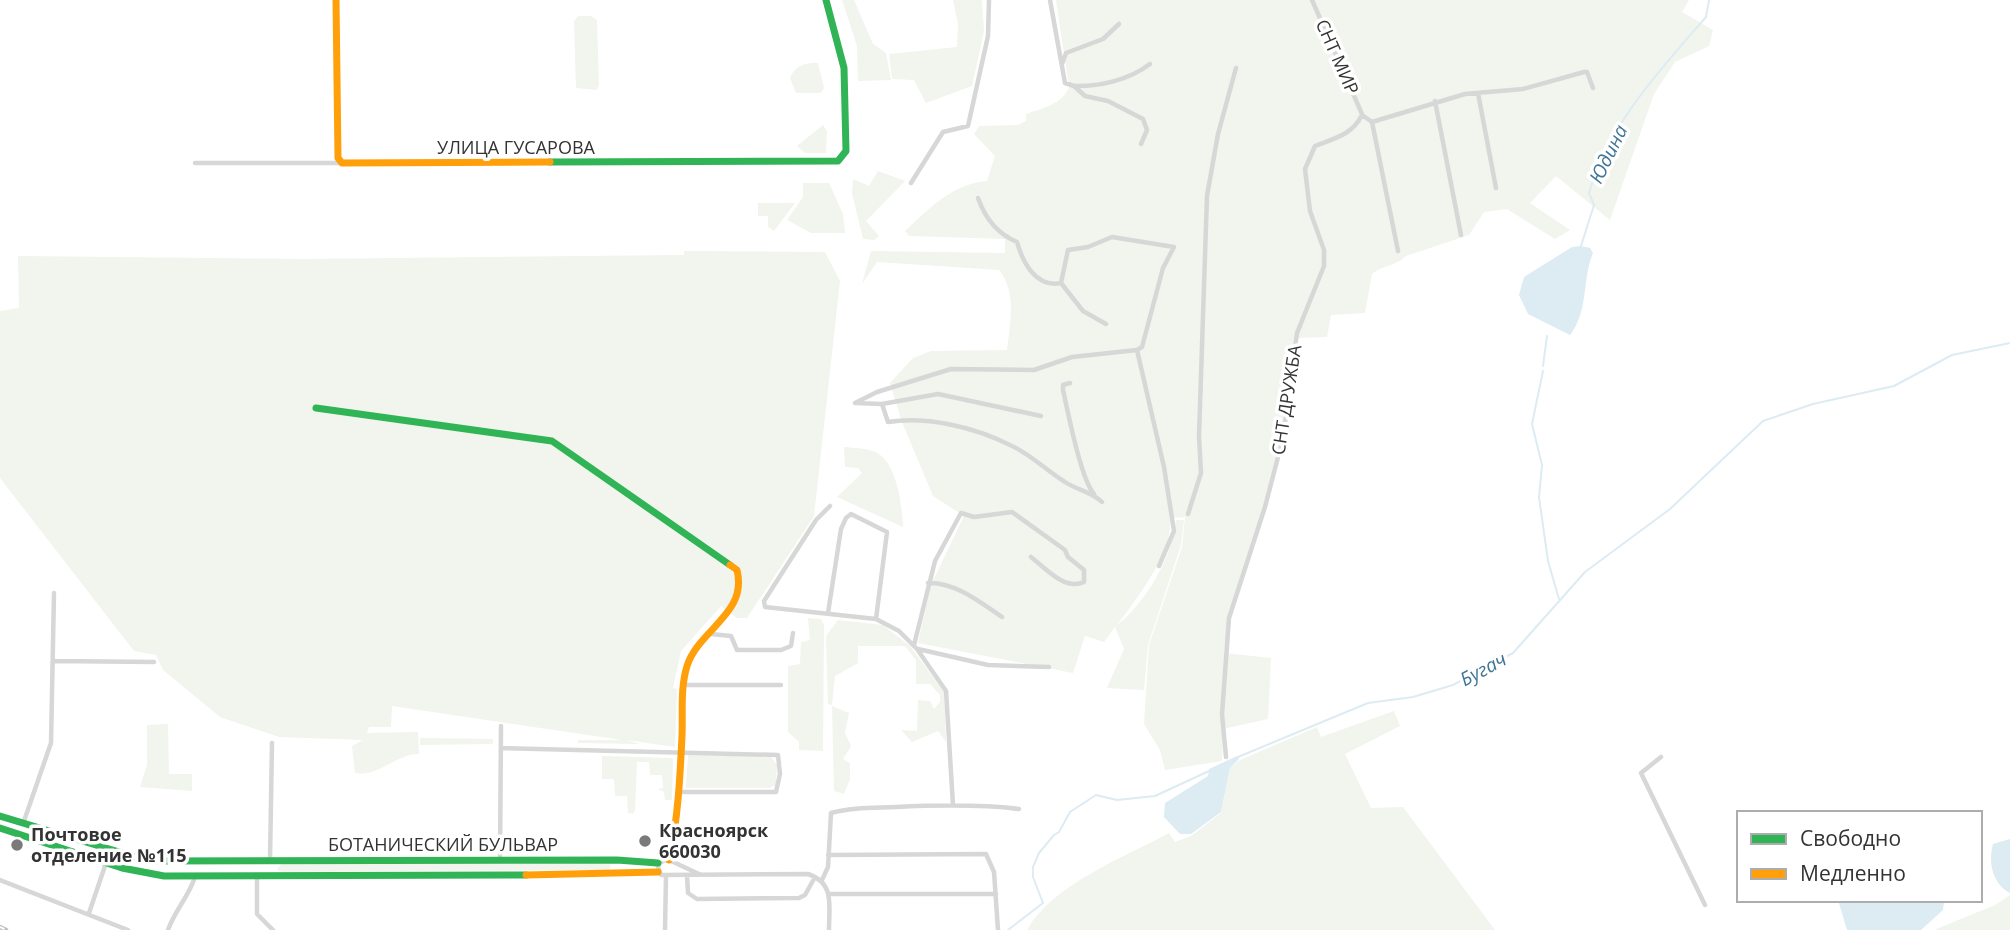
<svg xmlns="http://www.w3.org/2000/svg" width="2010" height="930" viewBox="0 0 2010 930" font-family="'Open Sans',sans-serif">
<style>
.green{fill:#f1f5ed}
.water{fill:#ddebf3}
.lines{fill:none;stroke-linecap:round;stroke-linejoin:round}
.stream{stroke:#ddebf3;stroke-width:2}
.street{stroke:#d7d7d7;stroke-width:4.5}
.fast{stroke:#30b455;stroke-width:7}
.slow{stroke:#ff9f0a;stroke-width:7}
.rail-casing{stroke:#bebebe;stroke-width:4.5}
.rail{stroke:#fff;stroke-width:2;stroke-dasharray:5;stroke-linecap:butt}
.poi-dot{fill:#7a7a7a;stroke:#fff;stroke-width:2.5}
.labels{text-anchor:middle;stroke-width:7;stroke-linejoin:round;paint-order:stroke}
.street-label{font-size:18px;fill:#333;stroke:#fff}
.poi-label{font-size:18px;font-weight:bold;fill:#333;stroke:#fff;text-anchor:start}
.water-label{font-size:19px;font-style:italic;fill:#3f7597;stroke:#fff}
</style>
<rect width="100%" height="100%" fill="#fff"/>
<path class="green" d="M 842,0 L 854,0 L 873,44 L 886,53 L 891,80 L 858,81 L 857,46 Z
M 953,0 L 982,0 L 984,31 L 972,86 L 926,103 L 914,80 L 892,79 L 889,54 L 957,47 L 958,24 Z
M 1056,0 L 1689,0 L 1682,12 L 1713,30 L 1709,46 L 1675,62 L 1654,94 L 1610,220 L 1556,176 L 1530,203 L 1570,230 L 1555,239 L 1507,209 L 1484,212 L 1469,235 L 1406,256 C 1397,266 1382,265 1372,274 L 1365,313 L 1331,315 L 1327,337 L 1295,338 C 1288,394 1280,448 1265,503 C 1251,554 1229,601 1224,653 L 1271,658 L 1268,719 L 1223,729 L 1222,761 L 1165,770 L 1160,750 L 1144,724 L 1149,645 L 1182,547 L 1185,517 L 1170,518 C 1174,552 1137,598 1117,625 C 1145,604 1173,556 1176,520 L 1184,520 L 1181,545 L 1148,645 L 1144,690 L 1107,688 L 1124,649 L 1115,627 L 1104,642 L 1085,636 L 1073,673 L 918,643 L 931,585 L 964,516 L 933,496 L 902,422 L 890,383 L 913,358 L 931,351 L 1007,350 C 1010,323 1017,292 999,270 L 877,262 L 862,284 L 871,251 L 1005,253 L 1005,239 L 909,236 L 905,231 C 930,208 952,184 987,181 L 995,156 L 974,134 L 979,126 L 1018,125 L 1026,121 L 1026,114 C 1043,108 1063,104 1069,87 Z
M 578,16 L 591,16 L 597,20 L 599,86 L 596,90 L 576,88 L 574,21 Z
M 818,63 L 824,88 L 821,93 L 796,93 L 790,78 C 796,65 804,63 818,63 Z
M 823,125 L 827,131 L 826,153 L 805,153 L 797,146 Z
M 878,171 L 905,181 L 866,221 L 879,236 L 874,240 L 863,239 L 852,193 L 853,179 L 869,186 Z
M 803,183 L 829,183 L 843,214 L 845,233 L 811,233 L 787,220 L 803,197 Z
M 758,203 L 795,203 L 774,231 L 768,227 L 768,216 L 758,216 Z
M 684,251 L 825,252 L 840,281 L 814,516 L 747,618 L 737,618 L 721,606 L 681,651 L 673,688 L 677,689 L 675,747 L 626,740 L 640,744 L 578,743 L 578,740 L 622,740 L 392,706 L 391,727 L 369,727 L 367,733 L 418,732 L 419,754 C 395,754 380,777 355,773 L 352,746 L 363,740 L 279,737 L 220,717 L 163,670 L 156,655 L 134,651 L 0,478 L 0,311 L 19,308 L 18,256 L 305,259 L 684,255 Z
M 844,447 C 853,448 864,448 873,451 C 897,459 902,506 903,527 L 837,497 L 862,473 L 858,468 L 845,467 Z
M 808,618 L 821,619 L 824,625 L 823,751 L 799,750 L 799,742 L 788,732 L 788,666 L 800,664 L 801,642 L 810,640 Z
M 838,620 L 883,625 L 910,646 L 944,692 L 946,742 L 938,731 L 912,742 L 901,730 L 917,731 L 918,700 L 930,701 L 934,709 L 940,702 L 940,695 L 930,684 L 916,684 L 916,660 L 905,646 L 858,646 L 858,663 L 835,676 L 832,705 L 828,704 L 826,636 Z
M 832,706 L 849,713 L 845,733 L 851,746 L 843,759 L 850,763 L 850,779 L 844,794 L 834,791 Z
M 1394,711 L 1400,726 L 1345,754 L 1371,808 L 1403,807 L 1495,930 L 1027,930 C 1053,884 1123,858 1169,833 L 1175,842 L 1191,836 L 1221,813 L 1230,768 L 1240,760 L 1317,727 L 1321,737 Z
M 168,724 L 169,774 L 192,774 L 192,791 L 140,787 L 147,765 L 147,725 Z
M 420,738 L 493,739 L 493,744 L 420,745 Z
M 688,755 L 771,757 L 777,765 L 776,785 L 769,788 L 686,788 Z
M 602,756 L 673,758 L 672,800 L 665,800 L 664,792 L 658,789 L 663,788 L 662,775 L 650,775 L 649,762 L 637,762 L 635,810 L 633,814 L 628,813 L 627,796 L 615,796 L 614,779 L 602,779 Z
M 281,864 L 609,864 L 611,866 L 609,870 L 282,872 L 277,870 Z
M 2010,895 L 2010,930 L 1934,930 L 1995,905 Z"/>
<path class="water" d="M 1581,246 L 1590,248 L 1593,253 C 1582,278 1589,311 1570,335 L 1528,314 L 1519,295 L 1524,277 L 1572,247 Z
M 1237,756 L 1239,759 L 1230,768 L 1221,812 L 1191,834 L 1180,834 L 1164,817 L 1165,803 L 1208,776 L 1209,769 Z
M 2010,839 L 2010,893 C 1992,884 1988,862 1993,844 Z
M 1838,900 L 1943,900 L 1944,901 L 1943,910 L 1921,930 L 1847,930 Z"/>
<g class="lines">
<path class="stream" d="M 1581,246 L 1594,205 L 1589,193 C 1608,125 1661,69 1706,17 L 1709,0
M 1543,366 L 1547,336
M 1543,371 L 1532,424 L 1542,465 L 1539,497 L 1548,561 L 1559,599
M 1238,757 L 1368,703 L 1413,697 L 1453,685 L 1513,653 L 1585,572 L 1670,509 L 1763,421 L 1813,404 L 1894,386 L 1952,355 L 2010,343
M 1008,930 L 1043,903 L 1033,877 L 1033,867 L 1039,853 L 1054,835 L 1059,832 L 1070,812 L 1096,795 L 1117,800 L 1155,796 L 1209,771"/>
<path class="street" d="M 1050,0 L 1065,83 L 1074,86 L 1085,96 L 1108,101 L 1143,119 L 1147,130 L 1141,144
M 1312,0 L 1362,114
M 1062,64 L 1066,53 L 1103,39 L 1119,24
M 1073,86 C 1099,87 1129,80 1150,64
M 1478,93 L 1496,188
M 1435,101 L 1461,235
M 1362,115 L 1372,122 L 1465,94 L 1523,89 L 1584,72 L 1587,72 L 1593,88
M 1372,122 L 1398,251
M 195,163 L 341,163
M 911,183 L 943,132 L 968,126 L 988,36 L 989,0
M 978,198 C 985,218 998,234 1017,242 C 1023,263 1036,288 1061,283 L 1083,311 L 1106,324
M 1061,283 L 1068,250 L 1088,247 L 1112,237 L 1174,247 L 1163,268 L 1142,347 L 1137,350
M 1070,383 L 1063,385 L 1063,390 C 1068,412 1081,480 1094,494
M 855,403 L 877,392 L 951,369 L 1034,370 L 1072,357 L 1137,350 L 1164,467 L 1174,531 L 1159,566
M 856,403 L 882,404 L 888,422 C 927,416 974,427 1010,445 C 1030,454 1046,470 1065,482 C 1077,490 1092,492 1102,502
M 882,404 L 938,394 L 1041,416
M 830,506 L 816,520 L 764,601 L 765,607 L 876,619 L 899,631 L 917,649 L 946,691 L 953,805
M 1188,514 L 1201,473 L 1199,436 L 1207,196 L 1218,134 L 1236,68
M 928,583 C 955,582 980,602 1002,617
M 828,613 L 841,529 L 846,518 L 851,514 L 887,532 L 876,619
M 711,634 L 731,636 L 737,650 L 781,650 L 791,646 L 793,633
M 914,645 L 935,561 L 961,513 L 974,517 L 1012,512 L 1065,550 L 1068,557 L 1084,570 L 1084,582 C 1065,591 1045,568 1031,557
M 918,649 L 988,665 L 1049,667
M 54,661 L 154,662
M 684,685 L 781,685
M 501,748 L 778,755 L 780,774 L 776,792 L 680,792
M 1226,757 L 1222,714 L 1229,618 L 1265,507 L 1283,438 L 1297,333 L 1324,266 L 1324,250 L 1310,211 L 1305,169 L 1315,146 C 1335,138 1352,135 1362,115
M 1661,757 L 1641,773 L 1705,905
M 24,821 L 51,743 L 54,593
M 828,855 L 986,854 L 994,872 L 998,930
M 668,859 L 657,864 L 661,875 L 808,874 C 835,883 829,905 829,930
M 669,860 L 699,874
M 270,861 L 272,743
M 500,861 L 501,726
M 257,876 L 257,914 L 273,930
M 687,876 L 688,893 L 697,899 L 799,898 L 805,895 L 815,877
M 0,880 L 128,930
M 822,880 L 828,867 L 831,813 C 852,807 874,808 896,807 C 938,805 978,804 1019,809
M 829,894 L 996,894
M 89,913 L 106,863
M 168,930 C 175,910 188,898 195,877
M 665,930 L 666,876"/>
<path class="fast" d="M 550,162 L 838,161 L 846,151 L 844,68 L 826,0
M 316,408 L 552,441 L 730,565
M 0,816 L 149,861 L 617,860 L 658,863
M 0,828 L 122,868 L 164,876 L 526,875"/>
<path class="slow" d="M 336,0 L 338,158 L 342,163 L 550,162
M 669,860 C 678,819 680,778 682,736 C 683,713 680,689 687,666 C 699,629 748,614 737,570 L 730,565
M 526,875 L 658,872"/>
<defs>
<path id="rail" d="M 0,927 L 6,930"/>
</defs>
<use href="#rail" class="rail-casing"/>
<use href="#rail" class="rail"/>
</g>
<g class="poi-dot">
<circle cx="645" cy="841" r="7"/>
<circle cx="17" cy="845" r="7"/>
</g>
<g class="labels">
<g class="street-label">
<text transform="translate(1337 57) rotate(66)" y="6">СНТ МИР</text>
<text x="516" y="154">УЛИЦА ГУСАРОВА</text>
<text transform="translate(1287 400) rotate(-81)" y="6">СНТ ДРУЖБА</text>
<text x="443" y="851">БОТАНИЧЕСКИЙ БУЛЬВАР</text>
</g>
<g class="poi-label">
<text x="659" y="837">Красноярск<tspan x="659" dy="21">660030</tspan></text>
<text x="31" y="841">Почтовое<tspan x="31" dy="21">отделение №115</tspan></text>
</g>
<g class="water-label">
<text transform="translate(1608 154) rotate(-64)" y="7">Юдина</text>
<text transform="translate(1483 669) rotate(-28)" y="7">Бугач</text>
</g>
</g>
<rect x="1737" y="811" width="245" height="91" fill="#ffffff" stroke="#adadad" stroke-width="2"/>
<rect x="1751" y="834" width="35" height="10" fill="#30b455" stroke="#adadad" stroke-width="2"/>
<text x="1800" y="846" font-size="21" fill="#333333">Свободно</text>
<rect x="1751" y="869" width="35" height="10" fill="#ff9f0a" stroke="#adadad" stroke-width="2"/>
<text x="1800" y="881" font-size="21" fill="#333333">Медленно</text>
</svg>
